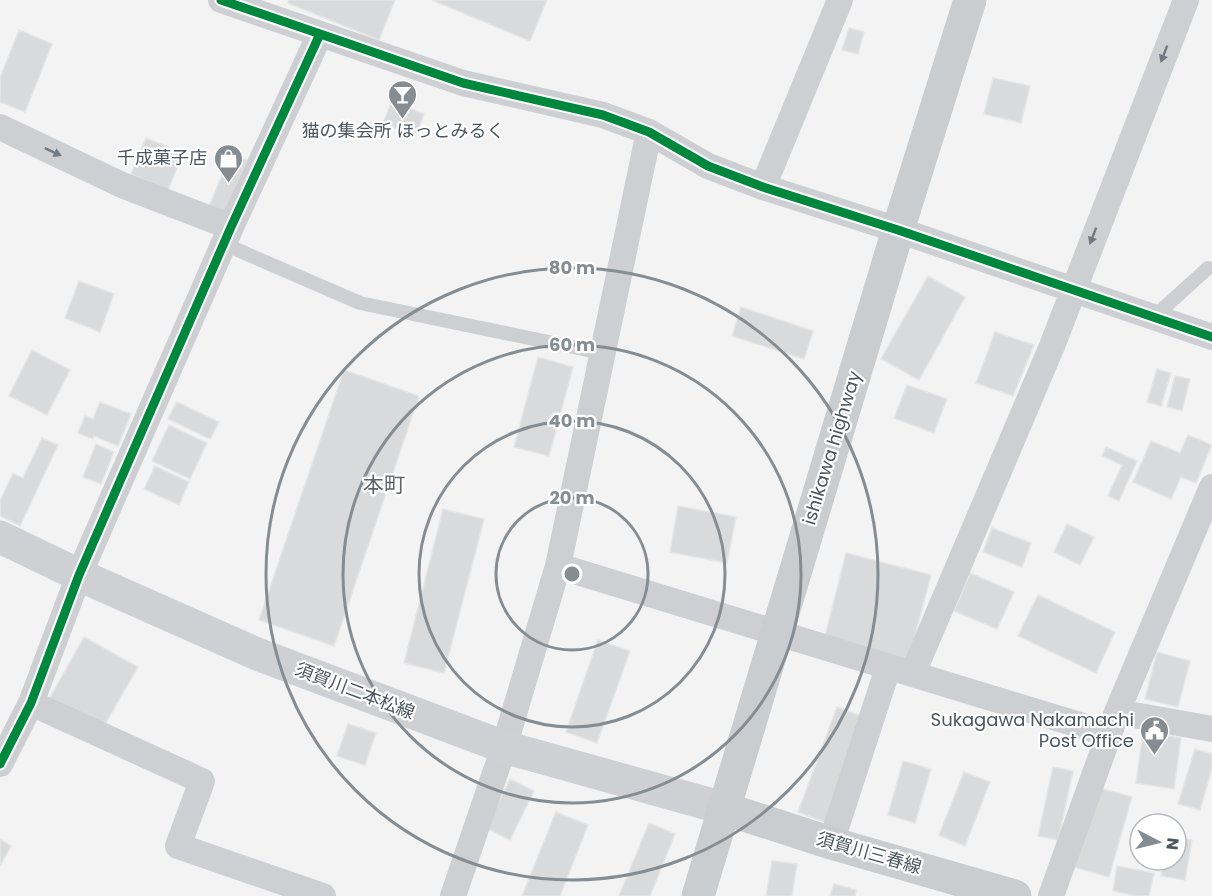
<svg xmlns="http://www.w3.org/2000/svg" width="1212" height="896" viewBox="0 0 1212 896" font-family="Poppins,'Noto Sans JP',sans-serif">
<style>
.building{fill:#d9dadb;stroke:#e5e5e6;stroke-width:1.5}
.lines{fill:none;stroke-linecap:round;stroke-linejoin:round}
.service{stroke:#cdcfd2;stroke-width:14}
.minor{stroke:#cdcfd2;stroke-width:26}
.secondary{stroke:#ced0d3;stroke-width:33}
.primary{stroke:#c9cdd0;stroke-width:33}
.cycleway-casing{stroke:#fff;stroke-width:13}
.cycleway{stroke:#00873e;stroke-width:9}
.oneway{fill:#717a82}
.ring{fill:none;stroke:#858d93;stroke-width:3}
.labels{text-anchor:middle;stroke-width:4.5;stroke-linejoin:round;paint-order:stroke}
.poi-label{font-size:18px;fill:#4a5660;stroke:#fff;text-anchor:end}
.street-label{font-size:18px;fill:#4a5660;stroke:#fff}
.quarter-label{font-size:21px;fill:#5f6367;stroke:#fff}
.centre{fill:#858d93;stroke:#fff;stroke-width:3}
.ring-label{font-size:18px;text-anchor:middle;font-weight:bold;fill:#858d93;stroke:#fff;stroke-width:4.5;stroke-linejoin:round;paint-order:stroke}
</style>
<rect width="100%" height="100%" fill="#f3f3f3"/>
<path class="building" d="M 289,0 L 395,0 L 379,40 L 288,3 Z
M 432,0 L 547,0 L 530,41 Z
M 849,28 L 864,32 L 858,54 L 842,50 Z
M 19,30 L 52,44 L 25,112 L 0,102 L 0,78 Z
M 993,78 L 1030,86 L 1021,123 L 984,114 Z
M 392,101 L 424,114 L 415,137 L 383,123 Z
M 146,138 L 183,153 L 168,190 L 131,174 Z
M 231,154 L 247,160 L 225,213 L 209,206 Z
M 928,276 L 965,297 L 919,380 L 881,359 Z
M 79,281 L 114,294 L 100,332 L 65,318 Z
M 741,307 L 813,331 L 804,359 L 732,336 Z
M 995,332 L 1034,345 L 1013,396 L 976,383 Z
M 32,350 L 70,370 L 47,415 L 9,396 Z
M 538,357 L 573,367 L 549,456 L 514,447 Z
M 1157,369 L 1171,373 L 1161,406 L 1147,402 Z
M 344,370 L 419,396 L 334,646 L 259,620 Z
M 1175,376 L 1190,379 L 1182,411 L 1167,407 Z
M 907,385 L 947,399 L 934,433 L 894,418 Z
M 100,402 L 131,414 L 118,446 L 94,436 L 93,439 L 78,433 L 85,416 L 93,419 Z
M 177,402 L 219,422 L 210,439 L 168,419 Z
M 169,425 L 207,443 L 190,479 L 152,461 Z
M 1188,435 L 1212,445 L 1196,483 L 1181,477 L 1171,499 L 1133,482 L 1151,441 L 1180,453 Z
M 42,438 L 58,445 L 20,526 L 0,516 L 0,501 L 13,473 L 23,478 Z
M 96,444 L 114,452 L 101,484 L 83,477 Z
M 1106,447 L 1137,461 L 1119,501 L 1108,496 L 1122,465 L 1102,456 Z
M 155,466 L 189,482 L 179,505 L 144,489 Z
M 678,506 L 736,517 L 727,563 L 670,552 Z
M 443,509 L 484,519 L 444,673 L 404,663 Z
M 1067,524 L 1094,537 L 1080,565 L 1054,552 Z
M 992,528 L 1031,543 L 1022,567 L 983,552 Z
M 846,553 L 931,575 L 908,662 L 824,640 Z
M 970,573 L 1014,592 L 997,629 L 954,611 Z
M 1038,595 L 1115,632 L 1096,673 L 1018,636 Z
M 84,637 L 138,667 L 100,733 L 47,703 Z
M 598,640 L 630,651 L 597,743 L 566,732 Z
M 1157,652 L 1190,661 L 1178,707 L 1145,699 Z
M 837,707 L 866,718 L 827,823 L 798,812 Z
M 348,724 L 376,733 L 365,765 L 337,756 Z
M 1143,732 L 1181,738 L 1174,789 L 1136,783 Z
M 1195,749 L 1212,754 L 1212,768 L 1200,810 L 1178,804 Z
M 903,761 L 931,769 L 915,823 L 888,815 Z
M 1053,767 L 1073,771 L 1058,840 L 1038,836 Z
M 964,772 L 990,782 L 965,846 L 939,835 Z
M 510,779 L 534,791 L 510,840 L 486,828 Z
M 1093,786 L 1132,797 L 1109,877 L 1070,866 Z
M 556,812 L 588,825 L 560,896 L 522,896 Z
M 649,823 L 675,834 L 650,896 L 619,896 Z
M 1176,837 L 1192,840 L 1185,880 L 1161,876 L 1164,860 L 1176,860 Z
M 0,839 L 11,846 L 0,866 Z
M 772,861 L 797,864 L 792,896 L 766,896 Z
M 1117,866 L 1154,873 L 1149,896 L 1137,896 L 1113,891 Z
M 834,884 L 856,890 L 855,896 L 830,896 Z"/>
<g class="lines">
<path class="service" d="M 224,244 L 360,303 L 602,353
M 1155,316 L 1208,268"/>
<path class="minor" d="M 221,0 L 463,83 L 603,115 L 649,132 L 708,166 L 763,187 L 898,230 L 1212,337
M 0,127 L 122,185 L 231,227
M 763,187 L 840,0
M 558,566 L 1109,734
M 913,673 L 1052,346 L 1186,0
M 31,703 L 202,781 L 178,846 L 323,896
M 1117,712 L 1212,729
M 0,764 L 31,703 L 79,575 L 231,227 L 320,34
M 831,843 L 888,668
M 453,896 L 504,747 L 558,566 L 649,132
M 1051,896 L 1117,712 L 1212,487"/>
<path class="secondary" d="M 0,537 L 79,575 L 257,654 L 504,747 L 723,808"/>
<path class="primary" d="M 723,808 L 831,843 L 1015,896
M 698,896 L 898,230 L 970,0"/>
<defs>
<path id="cycleway" d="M 221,0 L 463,83 L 603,115 L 649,132 L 708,166 L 763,187 L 898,230 L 1212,337
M 0,764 L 31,703 L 79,575 L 231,227 L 320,34"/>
</defs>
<use href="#cycleway" class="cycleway-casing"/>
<use href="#cycleway" class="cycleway"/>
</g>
<defs><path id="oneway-solid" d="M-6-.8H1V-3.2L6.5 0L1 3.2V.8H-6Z" transform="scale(1.5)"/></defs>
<g class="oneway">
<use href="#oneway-solid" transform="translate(1164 54) rotate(111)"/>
<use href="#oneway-solid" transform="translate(53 152) rotate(25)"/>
<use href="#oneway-solid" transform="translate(1093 236) rotate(111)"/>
</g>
<g class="ring">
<circle cx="572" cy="574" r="76"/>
<circle cx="572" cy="574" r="153"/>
<circle cx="572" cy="574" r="229"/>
<circle cx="572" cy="574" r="306"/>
</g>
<defs>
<symbol id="bar-pin" viewBox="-11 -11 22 30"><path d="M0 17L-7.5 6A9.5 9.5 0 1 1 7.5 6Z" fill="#858d93" stroke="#fff"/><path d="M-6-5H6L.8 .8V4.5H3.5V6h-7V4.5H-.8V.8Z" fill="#fff"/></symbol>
<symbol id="shop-pin" viewBox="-11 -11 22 30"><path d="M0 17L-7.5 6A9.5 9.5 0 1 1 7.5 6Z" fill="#858d93" stroke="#fff"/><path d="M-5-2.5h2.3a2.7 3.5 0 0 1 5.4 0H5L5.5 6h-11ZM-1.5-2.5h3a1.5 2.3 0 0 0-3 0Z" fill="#fff"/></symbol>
<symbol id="civic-pin" viewBox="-11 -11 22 30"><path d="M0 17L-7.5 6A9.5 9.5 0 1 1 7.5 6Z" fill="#858d93" stroke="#fff"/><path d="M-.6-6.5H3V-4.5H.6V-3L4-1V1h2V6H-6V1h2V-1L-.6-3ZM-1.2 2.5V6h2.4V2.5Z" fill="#fff"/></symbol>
</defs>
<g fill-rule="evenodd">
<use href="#bar-pin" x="386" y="78" width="33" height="45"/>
<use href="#shop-pin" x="212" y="142" width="33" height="45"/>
<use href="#civic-pin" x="1138" y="714" width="33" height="45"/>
</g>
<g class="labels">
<g class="poi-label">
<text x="403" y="137" text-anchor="middle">猫の集会所 ほっとみるく</text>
<text x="207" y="164">千成菓子店</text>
<text x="1134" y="726">Sukagawa Nakamachi<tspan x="1134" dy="21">Post Office</tspan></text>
</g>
<g class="street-label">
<text transform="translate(832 448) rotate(-73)" y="6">ishikawa highway</text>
<text transform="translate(355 691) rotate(21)" y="6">須賀川二本松線</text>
<text transform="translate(869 853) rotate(16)" y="6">須賀川三春線</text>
</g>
<g class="quarter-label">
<text x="384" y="492">本町</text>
</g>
</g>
<circle cx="572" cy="574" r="9" class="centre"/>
<g class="ring-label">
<text x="572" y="274">80 m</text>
<text x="572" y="351">60 m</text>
<text x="572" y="427">40 m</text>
<text x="572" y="504">20 m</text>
</g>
<g transform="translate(1158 842) rotate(97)"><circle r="28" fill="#ffffff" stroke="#b7bbbf" stroke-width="1.5"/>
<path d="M0-4.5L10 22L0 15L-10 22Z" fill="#858d93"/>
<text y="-9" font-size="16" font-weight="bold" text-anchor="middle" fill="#4a5660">N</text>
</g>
</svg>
